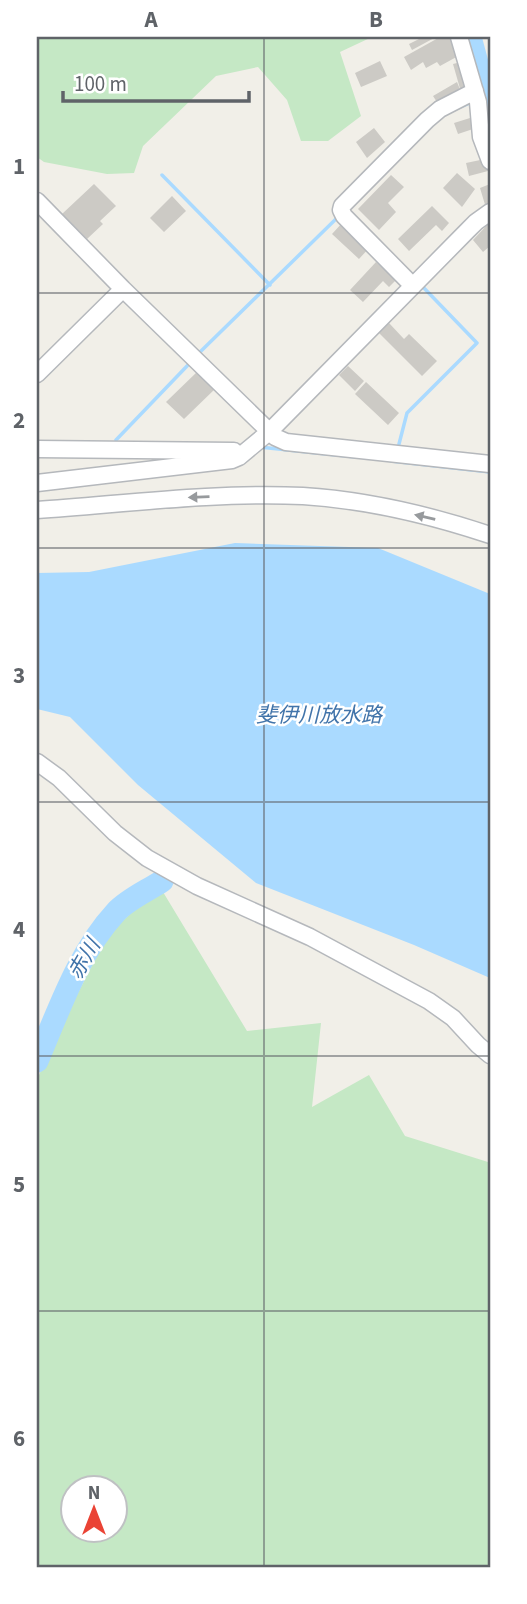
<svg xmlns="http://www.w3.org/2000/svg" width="527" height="1604" viewBox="0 0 527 1604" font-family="'Source Sans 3','Noto Sans JP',sans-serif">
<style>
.green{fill:#c5e8c5;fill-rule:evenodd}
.water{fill:#aadaff}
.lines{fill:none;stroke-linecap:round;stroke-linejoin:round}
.stream{stroke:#aadaff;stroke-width:3.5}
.river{stroke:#aadaff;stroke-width:23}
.building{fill:#cccac5}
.minor-casing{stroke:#b5b8bc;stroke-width:19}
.minor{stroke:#fff;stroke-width:16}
.oneway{fill:#979a9d}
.grid{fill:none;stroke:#5f6368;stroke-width:2;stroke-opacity:0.55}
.labels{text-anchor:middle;stroke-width:5;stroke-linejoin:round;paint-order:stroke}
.water-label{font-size:21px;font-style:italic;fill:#4174aa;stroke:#fff}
.neatline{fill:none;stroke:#5f6368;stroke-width:2.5}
.grid-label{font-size:23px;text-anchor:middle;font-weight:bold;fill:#5f6368}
</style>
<rect width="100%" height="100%" fill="#f1efe8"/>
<path class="green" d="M 37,37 L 372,37 L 340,52 L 361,116 L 328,141 L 301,141 L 287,100 L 258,67 L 216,76 L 143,146 L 134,173 L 107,174 L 44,162 L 37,157 Z
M 160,887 L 247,1031 L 321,1023 L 312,1107 L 369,1075 L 405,1136 L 488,1162 L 490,1167 L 490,1567 L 37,1567 L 37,1080 L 54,1039 L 109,933 ZM 74,1488 L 116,1488 L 116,1530 L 74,1530 Z"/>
<path class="water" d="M 235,543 L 378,548 L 490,594 L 490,978 L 414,945 L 256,883 L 138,785 L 70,717 L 37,709 L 37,573 L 89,572 Z"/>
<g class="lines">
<path class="stream" d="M 456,109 L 472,102
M 162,175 L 270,285
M 199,353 L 339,216
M 116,440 L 188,365
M 399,444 L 407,413 L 477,343 L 422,286
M 259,447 L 356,457
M 391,461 L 490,472"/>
<path class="river" d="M 470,37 L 490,111
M 37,1061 C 59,1010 78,953 116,912 C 128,899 147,891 162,881"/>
</g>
<path class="building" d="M 423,37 L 436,37 L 412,50 L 409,44 Z
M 440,37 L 449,37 L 460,55 L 440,66 L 437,62 L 426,68 L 423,62 L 411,70 L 404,57 Z
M 380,61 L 387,76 L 361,87 L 355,73 Z
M 461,62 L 469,89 L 461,92 L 453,64 Z
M 457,82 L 461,92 L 439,105 L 433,96 Z
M 470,118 L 473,129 L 458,134 L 454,123 Z
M 374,128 L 385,142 L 367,158 L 356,142 Z
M 485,159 L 488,171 L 469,176 L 466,163 Z
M 457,173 L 475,189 L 462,207 L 443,188 Z
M 391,175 L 404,187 L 388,203 L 396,212 L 379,230 L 358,209 Z
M 94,184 L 116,206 L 100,221 L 103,224 L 87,239 L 62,214 Z
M 490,184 L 490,207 L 486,208 L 480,188 Z
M 172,196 L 186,211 L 164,232 L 150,218 Z
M 432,206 L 449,223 L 442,231 L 436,225 L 409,251 L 398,239 Z
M 343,222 L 370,247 L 359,259 L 332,234 Z
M 490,222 L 490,246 L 483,252 L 473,240 Z
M 376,262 L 396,280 L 389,287 L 383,281 L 363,302 L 350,290 Z
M 389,323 L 404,339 L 409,334 L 437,361 L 422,376 L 379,333 Z
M 348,366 L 364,381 L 355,391 L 339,375 Z
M 199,370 L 217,387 L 184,419 L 166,402 Z
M 366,382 L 399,413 L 388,425 L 355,394 Z"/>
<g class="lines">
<defs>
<path id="minor" d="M 459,37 L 478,102 L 481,137 L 490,161
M 37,201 L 123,289 L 275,437 L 286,442 L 490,464
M 413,286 L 344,216 L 341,210 L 342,206 L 427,120 L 440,109 L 475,91
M 37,374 L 123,289
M 37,449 L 234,451
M 37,483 L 232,460 L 239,457 L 269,432 L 467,231 L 476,222 L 490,212
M 37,510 C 125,504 214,492 303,496 C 366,500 430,515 490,535
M 37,762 L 59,778 L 115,833 L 147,858 L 197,886 L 310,937 L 429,1001 L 453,1018 L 478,1045 L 490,1055"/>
</defs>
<use href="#minor" class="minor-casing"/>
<use href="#minor" class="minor"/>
</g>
<defs><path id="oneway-solid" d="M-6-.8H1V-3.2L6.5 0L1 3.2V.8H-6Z" transform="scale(1.75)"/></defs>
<g class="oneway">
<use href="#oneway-solid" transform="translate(199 497) rotate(178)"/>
<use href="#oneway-solid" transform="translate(425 517) rotate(-167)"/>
</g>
<path class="grid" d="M 264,37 L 264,1567M 37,293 L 490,293M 37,548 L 490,548M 37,802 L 490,802M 37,1056 L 490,1056M 37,1311 L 490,1311"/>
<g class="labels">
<g class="water-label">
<text x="319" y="722">斐伊川放水路</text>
<text transform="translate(84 959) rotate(-60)" y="7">赤川</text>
</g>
</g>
<rect width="527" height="1604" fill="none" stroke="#ffffff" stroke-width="77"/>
<g transform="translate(94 1509)"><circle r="33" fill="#ffffff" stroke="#bfc1c3" stroke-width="2"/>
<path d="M0-5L12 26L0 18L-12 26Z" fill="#ea4335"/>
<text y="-10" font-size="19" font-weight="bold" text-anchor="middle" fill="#5f6368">N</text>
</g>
<path d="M63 91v10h186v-10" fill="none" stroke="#5f6368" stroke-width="3.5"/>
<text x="74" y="91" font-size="21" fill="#5f6368" stroke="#ffffff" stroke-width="5" paint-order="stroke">100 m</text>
<rect x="38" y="38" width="451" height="1528" class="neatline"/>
<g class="grid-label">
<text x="151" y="27">A</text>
<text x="376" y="27">B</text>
<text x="19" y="174">1</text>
<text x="19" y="428">2</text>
<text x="19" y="683">3</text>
<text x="19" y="937">4</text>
<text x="19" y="1192">5</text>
<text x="19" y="1446">6</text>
</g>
</svg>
